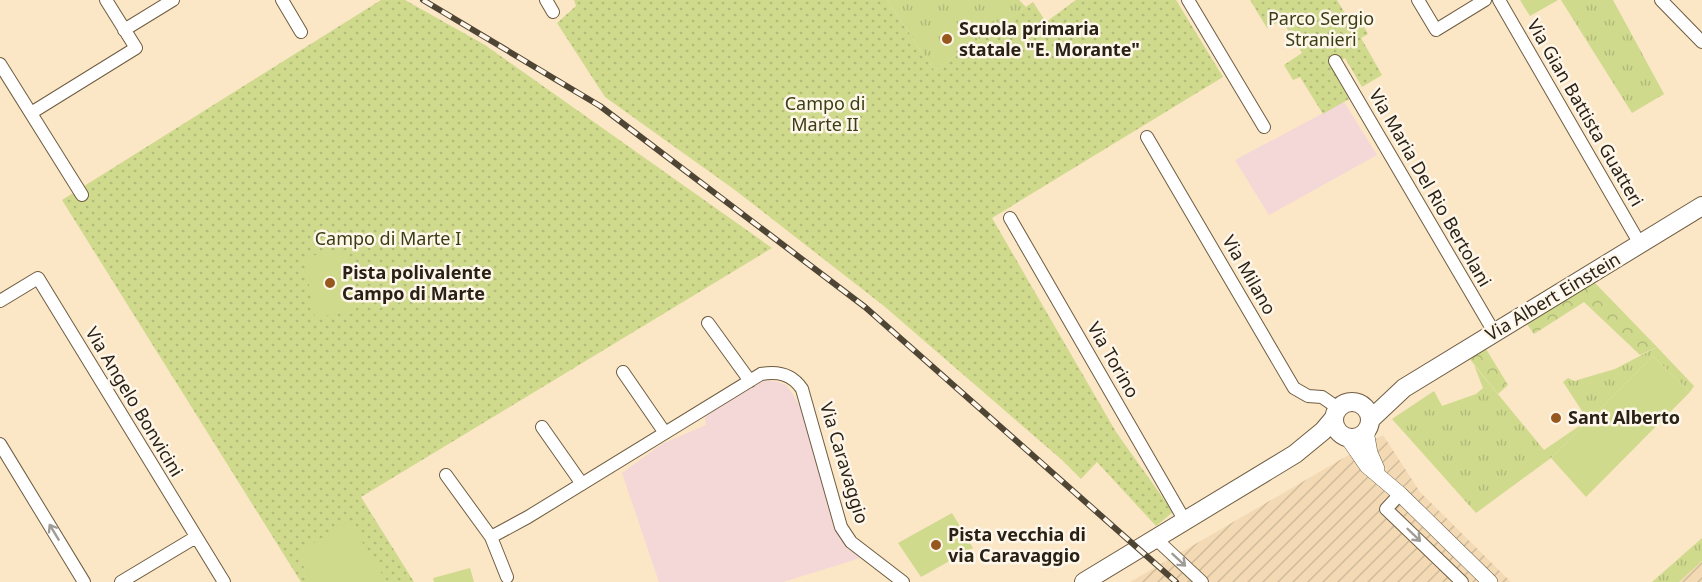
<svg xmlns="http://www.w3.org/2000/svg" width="1702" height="582" viewBox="0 0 1702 582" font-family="'Noto Sans',sans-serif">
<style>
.industrial{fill:url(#industrial-furrows)}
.education{fill:#f3d8d7}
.grass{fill:url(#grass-tufts)}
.forest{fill:url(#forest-crowns)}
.park{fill:url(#park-dots)}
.pitch{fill:#cfda8d}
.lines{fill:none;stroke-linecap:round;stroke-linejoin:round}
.minor-casing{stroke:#6f5d41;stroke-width:14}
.tertiary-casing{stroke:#6f5d41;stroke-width:16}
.secondary-casing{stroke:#6f5d41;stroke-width:20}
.minor{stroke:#fff;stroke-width:12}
.tertiary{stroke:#fff;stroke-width:15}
.secondary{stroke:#fff;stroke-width:18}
.rail-casing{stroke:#4f4535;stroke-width:6}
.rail{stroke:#fef6e9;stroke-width:4;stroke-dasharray:11;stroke-linecap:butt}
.oneway{stroke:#9f9b96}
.poi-dot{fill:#97581f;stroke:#fef6e9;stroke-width:2}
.labels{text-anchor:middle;stroke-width:5;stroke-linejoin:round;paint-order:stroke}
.park-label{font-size:18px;fill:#393e14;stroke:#fef6e9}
.poi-label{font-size:18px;font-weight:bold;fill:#292115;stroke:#fef6e9;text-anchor:start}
.street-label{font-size:18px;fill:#292115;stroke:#fef6e9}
</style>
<defs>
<pattern id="industrial-furrows" width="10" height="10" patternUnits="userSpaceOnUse" patternTransform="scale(1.5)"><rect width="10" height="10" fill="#f3dab4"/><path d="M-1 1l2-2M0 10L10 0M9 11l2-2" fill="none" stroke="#d0bb9a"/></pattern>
<pattern id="grass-tufts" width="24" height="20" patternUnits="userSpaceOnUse" patternTransform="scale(1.5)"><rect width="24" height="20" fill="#cfda8d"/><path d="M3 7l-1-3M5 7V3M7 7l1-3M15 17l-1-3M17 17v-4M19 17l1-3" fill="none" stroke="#b2bb79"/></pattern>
<pattern id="forest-crowns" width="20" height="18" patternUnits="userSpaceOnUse" patternTransform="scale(1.5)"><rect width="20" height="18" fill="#cfda8d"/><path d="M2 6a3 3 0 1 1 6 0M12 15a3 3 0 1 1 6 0" fill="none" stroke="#b2bb79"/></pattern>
<pattern id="park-dots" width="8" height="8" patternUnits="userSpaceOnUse" patternTransform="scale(1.5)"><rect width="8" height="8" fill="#cfda8d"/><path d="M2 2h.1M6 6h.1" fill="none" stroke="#b2bb79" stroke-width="1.8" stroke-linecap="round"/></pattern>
</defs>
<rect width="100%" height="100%" fill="#fbe6c6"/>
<path class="industrial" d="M 1383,435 L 1420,492 L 1511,582 L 1130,582 Z
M 1702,561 L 1702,582 L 1679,582 Z"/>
<path class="education" d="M 1344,102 L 1377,155 L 1269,215 L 1235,160 Z
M 765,380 L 778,382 L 786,385 L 794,396 L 801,409 L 840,539 L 864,557 L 783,582 L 659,582 L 622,473 L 662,444 L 706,425 L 705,416 Z"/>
<path class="grass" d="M 887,0 L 1019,0 L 1026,7 L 934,70 Z
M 1520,0 L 1558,0 L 1530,16 Z
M 1561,0 L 1613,0 L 1664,94 L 1632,113 Z
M 1657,347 L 1694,386 L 1690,392 L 1653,356 L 1551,458 L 1476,513 L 1392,419 L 1434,391 L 1442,406 L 1476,394 L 1483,388 L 1474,365 L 1544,450 L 1588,420 L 1563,382 L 1568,378 L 1574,381 L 1615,369 Z
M 1702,538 L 1702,561 L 1679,582 L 1652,582 Z"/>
<path class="forest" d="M 1592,281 L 1597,285 L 1657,347 L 1640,355 L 1584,302 L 1534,334 L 1524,320 Z
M 1486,349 L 1508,385 L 1498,394 L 1469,358 Z"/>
<path class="park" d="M 381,0 L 405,0 L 485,45 L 772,248 L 361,497 L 414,582 L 301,582 L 62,200 Z
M 574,0 L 887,0 L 934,70 L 1033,2 L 1046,22 L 1076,0 L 1176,0 L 1223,77 L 992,218 L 1116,432 L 1173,512 L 1156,526 L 1097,462 L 1081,479 L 1062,460 L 884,306 L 735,190 L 605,97 L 557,23 L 576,6 Z
M 1250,0 L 1337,0 L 1355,30 L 1363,25 L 1368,34 L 1361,38 L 1382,75 L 1362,87 L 1345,58 L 1331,66 L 1349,99 L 1323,114 L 1300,77 L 1293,80 L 1284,65 L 1302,53 L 1282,20 L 1267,28 Z"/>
<path class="pitch" d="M 345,250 L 356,310 L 315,318 L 304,257 Z
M 1653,356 L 1690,392 L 1586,497 L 1551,458 Z
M 952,513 L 973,548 L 921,577 L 898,543 Z
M 349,521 L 387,582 L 313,582 L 296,554 Z
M 470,568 L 474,582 L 434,582 L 433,578 Z"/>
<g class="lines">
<defs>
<path id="minor" d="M 282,0 L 301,32
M 546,0 L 553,12
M 1188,0 L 1264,127
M 1418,0 L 1436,30 L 1485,0
M 1499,0 L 1640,244
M 1661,0 L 1702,42
M 124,30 L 173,0
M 1335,61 L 1494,332
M 0,64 L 82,195
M 31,113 L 136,48 L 106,0
M 1147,137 L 1294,388 L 1308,396 L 1322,397 L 1338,408
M 1010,218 L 1185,521
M 0,301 L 38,278 L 224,582
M 708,323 L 750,381
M 623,372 L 665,433
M 542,427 L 582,484
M 0,444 L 84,582
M 446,475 L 491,537 L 507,577
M 1400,494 L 1386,509 L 1462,582
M 491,537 L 528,517 L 761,374 C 778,371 792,374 802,389 L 841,527 L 851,542 L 903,582
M 1156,539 L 1202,582
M 121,582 L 196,537"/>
<path id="tertiary" d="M 1366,431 L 1370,453 L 1377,469
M 1347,437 L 1367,466 L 1400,494 L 1490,582"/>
<path id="secondary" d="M1334 420a18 18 0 1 1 36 0a18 18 0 1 1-36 0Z
M 1370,420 L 1404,388 L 1702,206
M 1084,582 L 1295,454 L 1323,431 L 1334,418"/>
</defs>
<use href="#minor" class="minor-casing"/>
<use href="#tertiary" class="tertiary-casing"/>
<use href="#secondary" class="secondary-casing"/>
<use href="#minor" class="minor"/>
<use href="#tertiary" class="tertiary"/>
<use href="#secondary" class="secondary"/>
<defs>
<path id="rail" d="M 423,0 L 600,106 L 865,307 L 1176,582"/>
</defs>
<use href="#rail" class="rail-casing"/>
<use href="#rail" class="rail"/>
</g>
<defs><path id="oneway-shaft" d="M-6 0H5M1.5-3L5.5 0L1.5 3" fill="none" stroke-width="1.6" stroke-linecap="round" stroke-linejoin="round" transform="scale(1.5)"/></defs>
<g class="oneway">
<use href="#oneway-shaft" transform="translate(54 532) rotate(-121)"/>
<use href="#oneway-shaft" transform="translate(1414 535) rotate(44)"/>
<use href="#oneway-shaft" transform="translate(1179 560) rotate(43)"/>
</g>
<g class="poi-dot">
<circle cx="947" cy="39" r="6"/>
<circle cx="330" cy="283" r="6"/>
<circle cx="1556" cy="418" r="6"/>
<circle cx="936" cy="545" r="6"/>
</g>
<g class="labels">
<g class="park-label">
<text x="1321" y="25">Parco Sergio<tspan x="1321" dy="21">Stranieri</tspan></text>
<text x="825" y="110">Campo di<tspan x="825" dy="21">Marte II</tspan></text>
<text x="388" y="245">Campo di Marte I</text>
</g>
<g class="poi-label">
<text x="959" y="35">Scuola primaria<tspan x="959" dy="21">statale "E. Morante"</tspan></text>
<text x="342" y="279">Pista polivalente<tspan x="342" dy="21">Campo di Marte</tspan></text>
<text x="1568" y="424">Sant Alberto</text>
<text x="948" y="541">Pista vecchia di<tspan x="948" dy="21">via Caravaggio</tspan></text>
</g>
<g class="street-label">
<text transform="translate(1585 113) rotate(60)" y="6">Via Gian Battista Guatteri</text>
<text transform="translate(1430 188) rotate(60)" y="6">Via Maria Del Rio Bertolani</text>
<text transform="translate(1249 275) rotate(60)" y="6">Via Milano</text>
<text transform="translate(1553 297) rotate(-31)" y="6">Via Albert Einstein</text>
<text transform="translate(1113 360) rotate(60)" y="6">Via Torino</text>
<text transform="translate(134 402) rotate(59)" y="6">Via Angelo Bonvicini</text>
<text transform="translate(844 463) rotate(73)" y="6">Via Caravaggio</text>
</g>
</g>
</svg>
